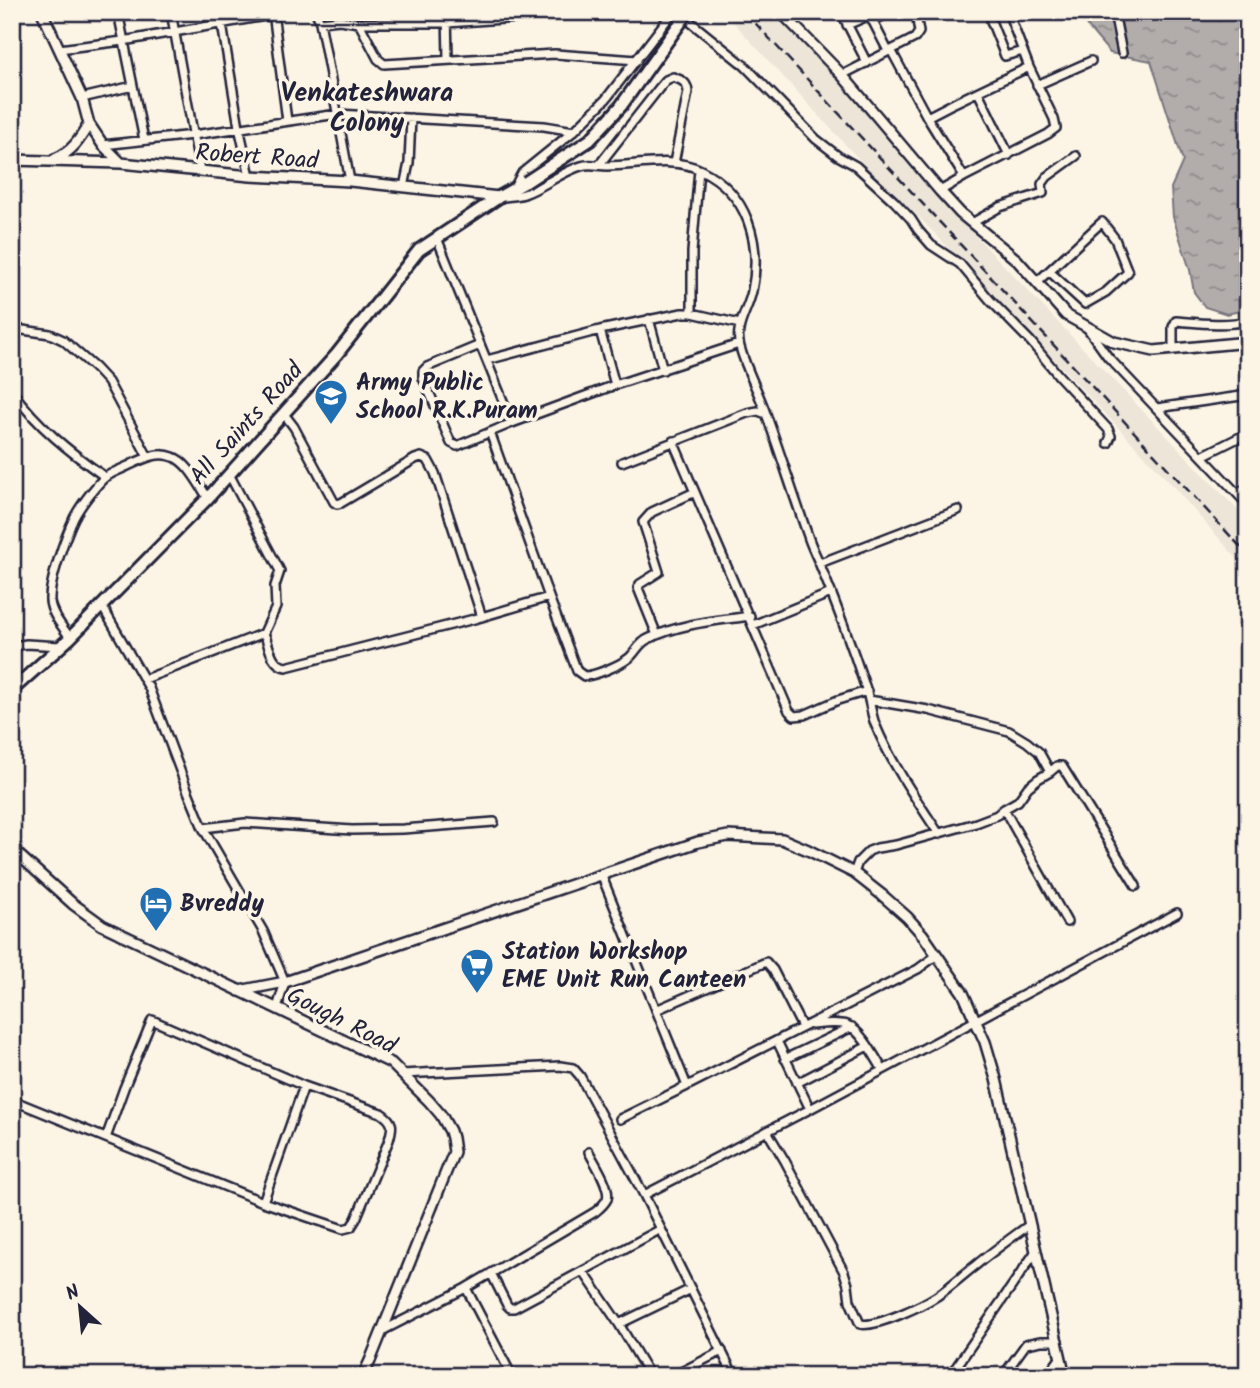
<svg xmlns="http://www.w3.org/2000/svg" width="1260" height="1388" viewBox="0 0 1260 1388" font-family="Kalam,sans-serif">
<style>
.built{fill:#ece5d8}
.water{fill:url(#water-ripples);stroke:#78757e;stroke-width:2}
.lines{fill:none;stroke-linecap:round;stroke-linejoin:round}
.minor-casing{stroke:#22223b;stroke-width:12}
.tertiary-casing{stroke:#22223b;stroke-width:14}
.secondary-casing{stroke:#22223b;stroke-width:16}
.minor{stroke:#fcf5e5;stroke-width:7}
.tertiary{stroke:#fcf5e5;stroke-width:9}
.secondary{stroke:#fcf5e5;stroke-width:10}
.rail{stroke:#22223b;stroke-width:2.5;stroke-dasharray:10 5;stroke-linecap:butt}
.secondary-bridge-casing{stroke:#22223b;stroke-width:16;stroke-linecap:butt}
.secondary-bridge{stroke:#fcf5e5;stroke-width:10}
.labels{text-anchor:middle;stroke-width:7;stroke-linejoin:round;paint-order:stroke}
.street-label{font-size:24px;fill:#22223b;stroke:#fcf5e5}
.poi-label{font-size:24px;font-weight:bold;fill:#22223b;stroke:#fcf5e5;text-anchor:start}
.neighbourhood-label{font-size:26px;font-weight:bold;fill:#22223b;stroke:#fcf5e5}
</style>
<defs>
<pattern id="water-ripples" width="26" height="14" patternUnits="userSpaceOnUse" patternTransform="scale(1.75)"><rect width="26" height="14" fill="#b2adab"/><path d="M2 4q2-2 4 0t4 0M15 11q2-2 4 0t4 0" fill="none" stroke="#908c8c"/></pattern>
</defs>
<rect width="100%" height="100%" fill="#fcf5e5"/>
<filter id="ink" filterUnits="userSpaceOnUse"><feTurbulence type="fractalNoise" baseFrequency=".0143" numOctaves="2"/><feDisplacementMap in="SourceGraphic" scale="14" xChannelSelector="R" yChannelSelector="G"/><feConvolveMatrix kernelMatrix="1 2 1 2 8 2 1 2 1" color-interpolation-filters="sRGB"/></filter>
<g filter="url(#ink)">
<path class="built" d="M 724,12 L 776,12 L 832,70 L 921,179 L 1248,521 L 1248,571 L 1163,475 L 923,221 L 868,169 Z"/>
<path class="water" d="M 1082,12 L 1248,12 L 1248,309 L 1227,314 L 1205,307 L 1194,292 L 1190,270 L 1173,217 L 1171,188 L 1183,161 L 1151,61 L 1110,53 L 1087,26 Z"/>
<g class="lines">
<defs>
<path id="minor" d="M 118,12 L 144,140
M 171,12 L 200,171
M 220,12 L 239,127 L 250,176
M 273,12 L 287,121
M 316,12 L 320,22 L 350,181
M 447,12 L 448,60
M 678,12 L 745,66 L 816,139 L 838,156 L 856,166 L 894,201 L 911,219 L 918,230 L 931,245 L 960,264 L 990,300 L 1031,342 L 1059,376 L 1108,429 L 1111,436 L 1108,443
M 841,12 L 867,63
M 868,12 L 888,51
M 1114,12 L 1122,53
M 872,21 L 891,12
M 991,21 L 1005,56 L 1023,51
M 320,22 L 340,20 L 359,23 L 447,23 L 606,12
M 359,23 L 378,59 L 384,64 L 555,54 L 637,60
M 847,25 L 870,15
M 59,49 L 123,41 L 288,12
M 891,50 L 927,117 L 964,177
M 842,75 L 915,38 L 919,32 L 917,20 L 930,12
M 1037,85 L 1091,61
M 978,92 L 1009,155
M 82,98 L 133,86
M 927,117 L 954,103 L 1029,67
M 103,145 L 193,135 L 338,114 L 544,126 L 574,131
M 599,165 L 660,87 L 666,80 L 673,77 C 682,80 687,82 688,92 L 674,163
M 515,186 L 522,173 L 574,131 L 606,99 L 673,12
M 404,187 L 409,163 L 411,118
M 940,191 L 964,177 L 1048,134 L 1056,128 L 1054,119 L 1029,67 L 1008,12
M 503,197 C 510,196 518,196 524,194 C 544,187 561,172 581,166 C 590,163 598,166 607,166 C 637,166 673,156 701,170 C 748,193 762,243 752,291 C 748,311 734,326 740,347 C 746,369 757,389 765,411 C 780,452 793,494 808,536 C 811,546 816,555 820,565 C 837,606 852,647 866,689 C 870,701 871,713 875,724 C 891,763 916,799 939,834
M 972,223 L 1000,207 L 1043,193 L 1042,184 L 1047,177 L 1076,156
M 437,238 L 512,423
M 1037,282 C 1059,262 1080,242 1102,222 L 1115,239 L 1128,272 L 1106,292 L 1085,304 L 1049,271
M 692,313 L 692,252 L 699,169
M 649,319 L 663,370
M 12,322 L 16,329 L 50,334 L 63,340 L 95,368 L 108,382 L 115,395 L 148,457
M 1088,329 L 1108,357 L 1248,505
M 600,330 L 615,385
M 480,345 L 427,367 L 423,371 L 423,378 L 451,443 L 457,446 L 512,423 L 615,385 L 739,344
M 1173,349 L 1173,327 L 1176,321 C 1200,323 1224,326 1248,321
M 487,360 L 600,330 L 682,313 L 692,313 L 740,324
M 12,391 C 37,426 70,452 105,477
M 1157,408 L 1248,395
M 284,414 L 294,427 L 334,502 L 337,504 L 341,503 L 415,459 L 421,457 L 428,460 L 435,473 L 482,617
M 673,441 L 789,711 L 794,716 L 804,715 L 838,700 L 867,691
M 1202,456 L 1248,433
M 622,462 L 747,413 L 758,411 L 766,414
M 1237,493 L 1248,488
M 820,563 L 958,510
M 549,597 L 577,671 L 584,676 C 595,676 620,665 629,658 C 636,652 639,643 648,639 C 681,623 715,621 750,616
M 102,606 L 149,688 L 187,789 L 203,828 L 263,931 L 285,982 L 277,1008
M 753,625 L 831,593
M 264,633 C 269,645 271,665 286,667 L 478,618 L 549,597 L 490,432
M 657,635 L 638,588 L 640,584 L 659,572 L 643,522 L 652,512 L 695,492
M 70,638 C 63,627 51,614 50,601 C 49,581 66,535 74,518 C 80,506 94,488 103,479 C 111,472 123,469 132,464 C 145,458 159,451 173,457 C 188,462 199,485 208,498
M 12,646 L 27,644 L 60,646
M 145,679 L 264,633 L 276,607 L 275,586 L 280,571 L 229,474
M 869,700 L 928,710 L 1009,731 L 1027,742 L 1039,752 L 1050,772 L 1057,766 L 1062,766 L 1136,886
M 1050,772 L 1038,779 L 1028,787 L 1018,801 L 1004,809 L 1067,922
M 203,828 L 245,823 L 352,830 L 403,829 L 494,822
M 854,873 L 858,862 L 869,851 L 877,848 L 896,845 L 976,823 L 997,815 L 1004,809
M 601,874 L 687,1086 L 918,969 L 937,955
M 656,1010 L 766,962 L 773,970 L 802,1027
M 812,1025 C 823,1024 836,1022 847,1025 C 861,1030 875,1057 883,1070
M 777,1041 L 810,1109
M 785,1059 L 852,1027
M 402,1074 L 560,1066 L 573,1068 L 580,1076 L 644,1195 L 734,1376
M 797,1083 L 868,1046
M 12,1100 L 263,1202 L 343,1229 L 351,1227 L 356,1219 L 389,1140 C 393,1126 394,1122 381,1113 L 304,1086 L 152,1020 L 124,1088 L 106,1138
M 620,1119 L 687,1086
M 767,1131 L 785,1161 L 844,1272 L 848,1285 L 850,1301 L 860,1324 C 876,1328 923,1305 937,1296 C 950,1287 963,1275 976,1265 C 993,1251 1011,1238 1029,1225
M 644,1195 L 810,1109 L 1177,913
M 263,1202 L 304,1086
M 583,1271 L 619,1324 L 650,1376
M 491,1273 L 507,1305 L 510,1308 L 514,1308 L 661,1229
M 466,1288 L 512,1376
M 619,1324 L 691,1289
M 382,1331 L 466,1288 L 595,1212 C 600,1208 604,1205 607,1199 C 611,1187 595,1164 589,1152
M 673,1376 L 722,1351
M 950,1376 L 1036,1251
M 1003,1376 L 1026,1344 L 1041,1341 L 1058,1341
M 1047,1376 L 1061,1357"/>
<path id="tertiary" d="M 42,12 L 82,98 L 89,124 L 103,145 L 121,163
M 781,12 L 842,75 L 940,191 L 960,213 L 1017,260 L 1066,315 L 1114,342 L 1154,351 L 1248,342
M 55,159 C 72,152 80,139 89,124
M 12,160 L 121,163 L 250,176 L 350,181 L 499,197
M 12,849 L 73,904 L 102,925 L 391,1063 L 429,1101 L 441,1115 L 450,1131 L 452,1138 L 454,1152 L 370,1361 L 363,1376
M 239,991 L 285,982 L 698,842 L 728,836 L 782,839 L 808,850 L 854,873 L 882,895 L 907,917 L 923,935 L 963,993 L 985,1042 L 996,1079 L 1065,1376"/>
<path id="secondary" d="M 12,690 L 70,638 L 208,498 L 337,354 L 419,250 L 499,197 L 526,182"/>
</defs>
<use href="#minor" class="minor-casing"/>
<use href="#tertiary" class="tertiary-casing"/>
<use href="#secondary" class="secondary-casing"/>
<use href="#minor" class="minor"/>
<use href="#tertiary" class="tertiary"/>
<use href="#secondary" class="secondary"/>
<path class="rail" d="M 745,12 L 1248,555"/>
<defs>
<path id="secondary-bridge" d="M 526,182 L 590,140 L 621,106 L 688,12"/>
</defs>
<use href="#secondary-bridge" class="secondary-bridge-casing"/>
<use href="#secondary-bridge" class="secondary-bridge"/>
</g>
</g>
<defs>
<symbol id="school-pin" viewBox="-11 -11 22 30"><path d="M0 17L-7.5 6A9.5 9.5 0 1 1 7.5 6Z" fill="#1f6fb2" stroke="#fcf5e5"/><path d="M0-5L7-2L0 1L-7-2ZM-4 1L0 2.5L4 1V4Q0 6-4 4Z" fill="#fff"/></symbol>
<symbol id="hotel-pin" viewBox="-11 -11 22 30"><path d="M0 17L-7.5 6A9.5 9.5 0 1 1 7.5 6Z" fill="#1f6fb2" stroke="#fcf5e5"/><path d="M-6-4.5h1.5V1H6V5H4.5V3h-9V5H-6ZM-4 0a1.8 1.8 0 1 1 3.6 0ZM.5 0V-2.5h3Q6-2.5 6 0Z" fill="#fff"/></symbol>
<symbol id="supermarket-pin" viewBox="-11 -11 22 30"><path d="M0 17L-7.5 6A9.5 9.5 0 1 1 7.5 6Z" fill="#1f6fb2" stroke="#fcf5e5"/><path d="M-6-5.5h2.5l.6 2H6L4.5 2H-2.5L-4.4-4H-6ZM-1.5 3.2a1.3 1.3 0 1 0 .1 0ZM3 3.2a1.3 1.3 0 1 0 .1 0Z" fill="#fff"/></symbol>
</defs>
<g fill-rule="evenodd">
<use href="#school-pin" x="312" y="377" width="38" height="52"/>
<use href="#hotel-pin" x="137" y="884" width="38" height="52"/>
<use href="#supermarket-pin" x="458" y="946" width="38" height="52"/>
</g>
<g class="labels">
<g class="street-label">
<text transform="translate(257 156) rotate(4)" y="8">Robert Road</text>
<text transform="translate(246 423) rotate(-48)" y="8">All Saints Road</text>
<text transform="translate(342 1020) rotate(27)" y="8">Gough Road</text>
</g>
<g class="poi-label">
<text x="356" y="390">Army Public<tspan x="356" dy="28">School R.K.Puram</tspan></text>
<text x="180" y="911">Bvreddy</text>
<text x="502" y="959">Station Workshop<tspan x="502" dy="28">EME Unit Run Canteen</tspan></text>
</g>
<g class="neighbourhood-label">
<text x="367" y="101">Venkateshwara<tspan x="367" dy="30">Colony</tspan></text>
</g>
</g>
<rect width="1260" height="1388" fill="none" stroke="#fcf5e5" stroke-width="42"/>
<rect x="21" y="21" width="1218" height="1346" fill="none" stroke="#22223b" stroke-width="2.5" filter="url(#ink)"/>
<g transform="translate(80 1307) rotate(333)" stroke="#fcf5e5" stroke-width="5" paint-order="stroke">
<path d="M0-5L12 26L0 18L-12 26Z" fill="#22223b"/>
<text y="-10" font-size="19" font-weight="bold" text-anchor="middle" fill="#22223b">N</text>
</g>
</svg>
